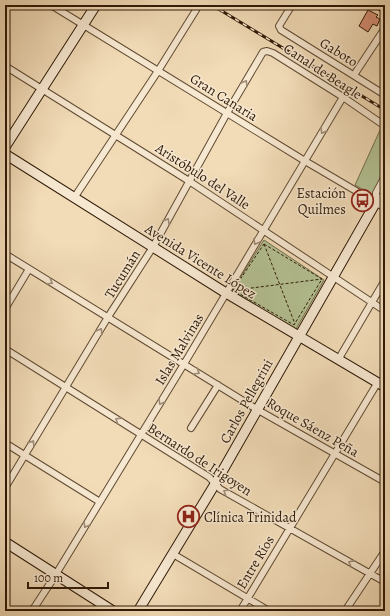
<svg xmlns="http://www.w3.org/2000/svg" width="390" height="616" viewBox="0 0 390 616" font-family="Alegreya,serif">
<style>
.green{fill:#b4c294;stroke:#716e4d}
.building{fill:#d89177;stroke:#2e1906}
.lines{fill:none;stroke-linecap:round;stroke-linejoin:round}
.street-casing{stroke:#5f4a32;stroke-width:8}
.secondary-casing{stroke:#2e1906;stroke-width:11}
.path{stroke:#2e1906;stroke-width:1;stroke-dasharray:3 2;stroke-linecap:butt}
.street{stroke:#f7e8d1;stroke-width:6}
.secondary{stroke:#f7e8d1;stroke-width:9}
.rail-casing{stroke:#2e1906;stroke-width:3}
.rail{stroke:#f7e8d1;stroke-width:1.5;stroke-dasharray:4.5;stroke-linecap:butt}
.oneway{stroke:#9d8b76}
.labels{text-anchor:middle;stroke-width:3;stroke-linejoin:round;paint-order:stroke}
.street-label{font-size:14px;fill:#2e1906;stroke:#f7e8d1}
.poi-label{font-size:14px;fill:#2e1906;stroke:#f7e8d1;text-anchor:end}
</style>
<rect width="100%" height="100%" fill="#f2dcb8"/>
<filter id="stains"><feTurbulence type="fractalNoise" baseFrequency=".005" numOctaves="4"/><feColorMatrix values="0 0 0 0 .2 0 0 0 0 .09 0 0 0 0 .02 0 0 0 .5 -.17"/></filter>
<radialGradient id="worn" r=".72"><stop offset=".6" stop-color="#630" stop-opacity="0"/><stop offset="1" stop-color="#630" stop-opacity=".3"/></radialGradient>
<path class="green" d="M 381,128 L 385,132 L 385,180 L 376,197 L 355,185 Z
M 264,240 L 324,280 L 296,329 L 232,291 Z"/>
<path class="building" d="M 368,10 L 378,15 L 376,17 L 380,19 L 377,26 L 373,24 L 368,32 L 359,26 Z"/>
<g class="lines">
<defs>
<path id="street" d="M 51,5 L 305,161 L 385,208
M 292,5 L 279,26 L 281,30 L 385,95
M 5,66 L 189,181 L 385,311
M 354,75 L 385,28
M 74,198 L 158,71 L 196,10
M 376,202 L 376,193 L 385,176
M 376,202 L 382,196 L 385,191
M 5,254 L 258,410 L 385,482
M 5,309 L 29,269
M 5,349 L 209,477 L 220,489 L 385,582
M 338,360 L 385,280
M 191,428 L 218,385
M 5,443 L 100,502
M 5,488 L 108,317 L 153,247 L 227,113 L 263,52 L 267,51 L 273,53 L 343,97 L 385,126
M 173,554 L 269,611
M 32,611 L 53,579 L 184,364 L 343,97
M 240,611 L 378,382
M 345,611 L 385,551"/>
<path id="secondary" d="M 380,5 L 385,8
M 5,147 L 96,5
M 5,154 L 226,293 L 385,387
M 5,542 L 113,611
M 138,611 L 215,484 L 376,202"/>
</defs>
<use href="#street" class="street-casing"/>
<use href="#secondary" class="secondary-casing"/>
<path class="path" d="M 264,244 L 322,279 L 294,325 L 233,290 Z
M 264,244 L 295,324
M 236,290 L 322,279"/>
<use href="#street" class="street"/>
<use href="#secondary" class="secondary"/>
<defs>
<path id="rail" d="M 212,5 L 385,110"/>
</defs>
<use href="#rail" class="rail-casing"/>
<use href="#rail" class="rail"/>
</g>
<defs><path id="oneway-chevron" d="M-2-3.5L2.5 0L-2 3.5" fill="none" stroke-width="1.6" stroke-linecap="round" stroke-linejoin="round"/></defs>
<g class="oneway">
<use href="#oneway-chevron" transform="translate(245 83) rotate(-59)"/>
<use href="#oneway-chevron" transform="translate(323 131) rotate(120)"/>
<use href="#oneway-chevron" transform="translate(167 221) rotate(-61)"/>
<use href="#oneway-chevron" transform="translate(256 242) rotate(120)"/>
<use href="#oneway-chevron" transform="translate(50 282) rotate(31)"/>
<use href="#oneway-chevron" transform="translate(100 331) rotate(-59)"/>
<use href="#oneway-chevron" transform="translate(197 372) rotate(31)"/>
<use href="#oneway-chevron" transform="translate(161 402) rotate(121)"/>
<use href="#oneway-chevron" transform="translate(118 420) rotate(-148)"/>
<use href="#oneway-chevron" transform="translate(32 443) rotate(-58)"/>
<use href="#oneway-chevron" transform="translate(226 492) rotate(-149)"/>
<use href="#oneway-chevron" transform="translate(86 525) rotate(121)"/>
<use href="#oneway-chevron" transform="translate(351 563) rotate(-151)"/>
</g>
<defs>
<symbol id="bus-ring" viewBox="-11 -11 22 22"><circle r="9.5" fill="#f7e8d1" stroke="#8f2418" stroke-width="1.5"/><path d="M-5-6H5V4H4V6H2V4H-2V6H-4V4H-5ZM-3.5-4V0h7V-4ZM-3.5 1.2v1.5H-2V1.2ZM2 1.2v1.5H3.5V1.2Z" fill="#8f2418"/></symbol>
<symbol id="hospital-ring" viewBox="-11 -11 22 22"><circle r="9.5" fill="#f7e8d1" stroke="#8f2418" stroke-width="1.5"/><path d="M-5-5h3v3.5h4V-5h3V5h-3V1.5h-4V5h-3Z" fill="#8f2418"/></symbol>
</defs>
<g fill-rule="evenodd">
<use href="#bus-ring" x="350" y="188" width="25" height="25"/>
<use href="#hospital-ring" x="176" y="504" width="25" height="25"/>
</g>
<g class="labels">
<g class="street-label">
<text transform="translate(339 52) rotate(32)" y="5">Gaboto</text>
<text transform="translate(323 71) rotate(33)" y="5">Canal de Beagle</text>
<text transform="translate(224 97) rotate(32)" y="5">Gran Canaria</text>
<text transform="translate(203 176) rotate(33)" y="5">Aristóbulo del Valle</text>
<text transform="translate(201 261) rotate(32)" y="5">Avenida Vicente López</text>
<text transform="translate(122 274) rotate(-58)" y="5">Tucumán</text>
<text transform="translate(179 349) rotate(-59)" y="5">Islas Malvinas</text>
<text transform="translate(246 401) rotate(-61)" y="5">Carlos Pellegrini</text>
<text transform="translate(313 427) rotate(30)" y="5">Roque Sáenz Peña</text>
<text transform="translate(200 459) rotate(33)" y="5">Bernardo de Irigoyen</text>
<text transform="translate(255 562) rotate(-59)" y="5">Entre Ríos</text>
</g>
<g class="poi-label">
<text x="346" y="198">Estación<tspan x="346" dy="16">Quilmes</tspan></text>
<text x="204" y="522" text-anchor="start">Clínica Trinidad</text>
</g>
</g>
<rect width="390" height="616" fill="none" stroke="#f2dcb8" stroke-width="20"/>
<rect x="6" y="6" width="378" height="604" fill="none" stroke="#2e1906" stroke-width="2"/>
<rect x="10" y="10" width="370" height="596" fill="none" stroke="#2e1906"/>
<path d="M28 582v6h80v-6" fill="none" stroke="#2e1906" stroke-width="2"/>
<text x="34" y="582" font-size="12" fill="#2e1906" stroke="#f7e8d1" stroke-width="3" paint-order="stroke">100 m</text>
<rect width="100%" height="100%" filter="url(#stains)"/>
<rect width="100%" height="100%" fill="url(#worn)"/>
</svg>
